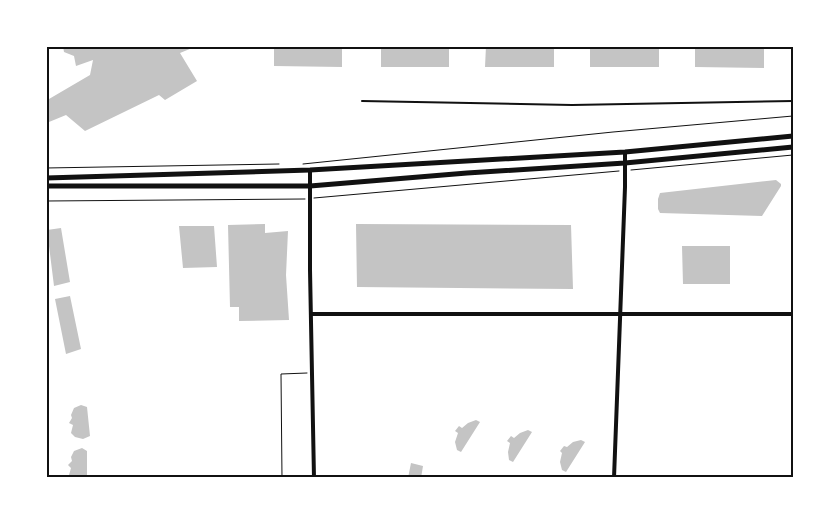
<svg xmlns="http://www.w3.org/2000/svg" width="839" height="524" viewBox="0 0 839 524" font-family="Montserrat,sans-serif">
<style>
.building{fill:#c4c4c4}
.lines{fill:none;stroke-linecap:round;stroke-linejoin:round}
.path{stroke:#111;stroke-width:1}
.service{stroke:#111;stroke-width:2}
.minor{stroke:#111;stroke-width:4}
.secondary{stroke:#111;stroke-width:5}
.neatline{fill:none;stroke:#111;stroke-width:2}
</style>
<rect width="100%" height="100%" fill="#fff"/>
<path class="building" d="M 63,46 L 197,46 L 180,53 L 197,81 L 165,100 L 159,95 L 85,131 L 66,115 L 49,122 L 49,99 L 90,75 L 93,60 L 76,66 L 74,56 L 64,52 Z
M 274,46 L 342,46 L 342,67 L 274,66 Z
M 381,46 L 449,46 L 449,67 L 381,67 Z
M 486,46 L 554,46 L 554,67 L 485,67 Z
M 590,46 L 659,46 L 659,67 L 590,67 Z
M 695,46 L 764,46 L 764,68 L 695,67 Z
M 776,180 L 781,184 L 781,186 L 762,216 L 660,213 L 658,209 L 658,199 L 660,193 Z
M 265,224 L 265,233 L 288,231 L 286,275 L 289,320 L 239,321 L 239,307 L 230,307 L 228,225 Z
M 356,224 L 571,225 L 573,289 L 357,287 Z
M 179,226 L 214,226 L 217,267 L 183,268 Z
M 61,228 L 70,282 L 54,286 L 47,230 Z
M 682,246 L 730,246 L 730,284 L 683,284 Z
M 70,296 L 81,349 L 66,354 L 55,299 Z
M 81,405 L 87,407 L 90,436 L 83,439 L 75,437 L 71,433 L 73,425 L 69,423 L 72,418 L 71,415 L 74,408 Z
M 476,420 L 480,422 L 461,452 L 457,450 L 455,442 L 458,433 L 455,431 L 459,426 L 462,428 L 468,423 Z
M 528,430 L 532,432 L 513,462 L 509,460 L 508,452 L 510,443 L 507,441 L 511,436 L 514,438 L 520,433 Z
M 581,440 L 585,442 L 566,472 L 562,470 L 560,462 L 562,453 L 560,451 L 564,446 L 567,447 L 573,442 Z
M 82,448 L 87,451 L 87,478 L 71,478 L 69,475 L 71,468 L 68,465 L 72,461 L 71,457 L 74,451 Z
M 411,463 L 423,466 L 421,478 L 408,478 Z"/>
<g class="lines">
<path class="path" d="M 303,164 L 613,132 L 793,116
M 46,168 L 279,164
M 631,170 L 793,155
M 314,198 L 619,171
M 46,201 L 305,199
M 282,478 L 281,374 L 307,373"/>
<path class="service" d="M 362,101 L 572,105 L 793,101"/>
<path class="minor" d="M 310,170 L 310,270 L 314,478
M 312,314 L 793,314
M 614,478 L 625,187 L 625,152"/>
<path class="secondary" d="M 46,178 L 310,170 L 625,152 L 793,136
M 46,186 L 310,186 L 467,173 L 625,163 L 793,147"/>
</g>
<rect width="839" height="524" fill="none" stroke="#ffffff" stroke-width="95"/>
<rect x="48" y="48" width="744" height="428" class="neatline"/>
</svg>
